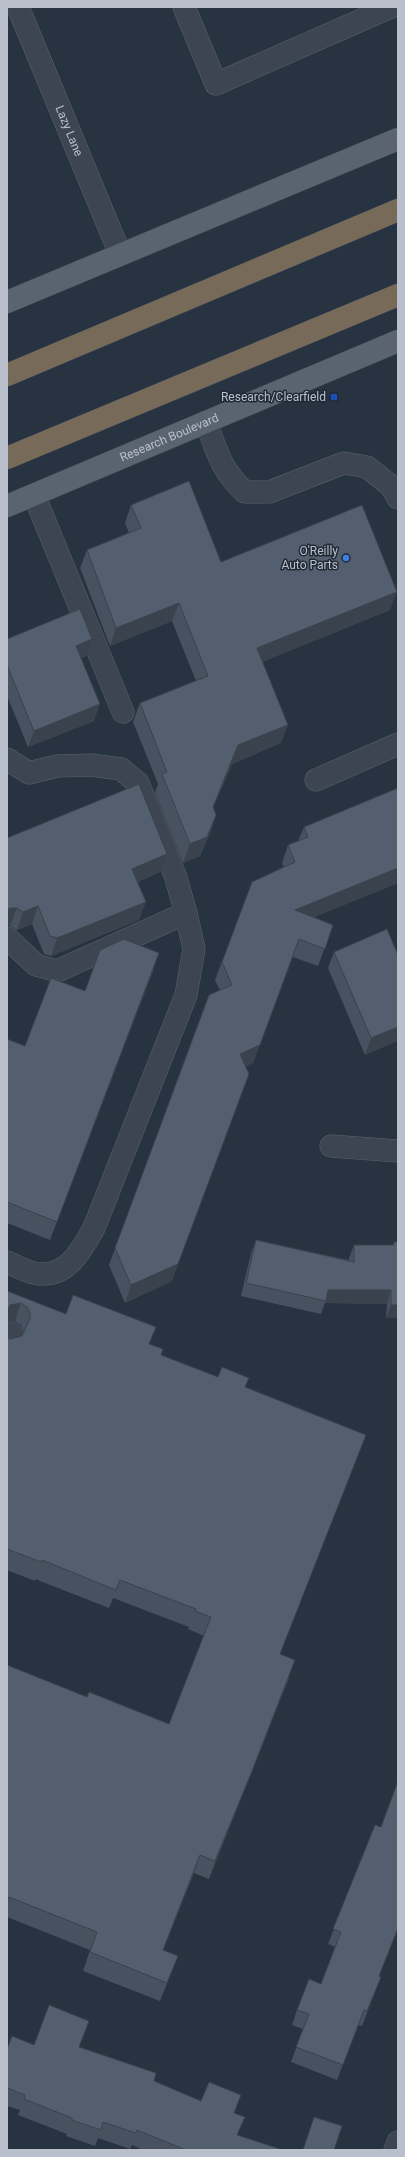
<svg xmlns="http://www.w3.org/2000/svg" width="405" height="2157" viewBox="0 0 405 2157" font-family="Roboto,sans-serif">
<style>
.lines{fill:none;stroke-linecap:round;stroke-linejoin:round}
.minor-casing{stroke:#5a636e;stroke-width:23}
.major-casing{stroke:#464e5a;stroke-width:23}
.highway-casing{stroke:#46505b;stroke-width:23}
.minor{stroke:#3c4551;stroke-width:22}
.major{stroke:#5a6471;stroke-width:22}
.highway{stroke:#776a59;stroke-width:22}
.wall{fill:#47515f}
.shaded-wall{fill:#3a424d}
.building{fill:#535e6e;stroke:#3a424d}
.transit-dot{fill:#1a4fb4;stroke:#202a36;stroke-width:1.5}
.shop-dot{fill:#3f7fe0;stroke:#202a36;stroke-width:1.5}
.labels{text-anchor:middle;stroke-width:3;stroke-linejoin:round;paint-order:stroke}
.street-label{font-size:12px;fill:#b9c0cb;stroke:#202a36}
.poi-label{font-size:12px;fill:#b9c0cb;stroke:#202a36;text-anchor:end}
</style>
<rect width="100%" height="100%" fill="#283341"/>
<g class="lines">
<defs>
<g id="minor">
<path id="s1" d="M 18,7 L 120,254"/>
<path d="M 184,7 L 216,84 L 391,7"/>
<path d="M 206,422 C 217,452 221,470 245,492 L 269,492 L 344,463 L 367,467 L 391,486 L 398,498"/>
<path d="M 34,495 L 123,712"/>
<path d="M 7,759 L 29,773 L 57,766 L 91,765 L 121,769 L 138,783 L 175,875 L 186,913 L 194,949 L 186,995 L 94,1228 C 82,1249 69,1276 40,1274 C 30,1274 16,1266 7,1262"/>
<path d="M 316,780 L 398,744"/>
<path d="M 7,938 L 36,965 L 57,971 L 186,913"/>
<path d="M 331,1146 L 398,1151"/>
<path d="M 7,1345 L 11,1333"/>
<path d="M 395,2150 L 398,2142"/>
</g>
<g id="major">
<path d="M 7,302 L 398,139"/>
<path id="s2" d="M 7,506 L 398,341"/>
</g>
<path id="highway" d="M 7,375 L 398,210
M 7,458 L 398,295"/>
</defs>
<use href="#minor" class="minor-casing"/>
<use href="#major" class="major-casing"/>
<use href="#highway" class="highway-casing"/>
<use href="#minor" class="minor"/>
<use href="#major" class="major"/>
<use href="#highway" class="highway"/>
</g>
<path class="wall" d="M 131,505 L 221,562 L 390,610 L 262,662 L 281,743 L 232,764 L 213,808 L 216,815 L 210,833 L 200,856 L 183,863 L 155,793 L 158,784 L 133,722 L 140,703 L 196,681 L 172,621 L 110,646 L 80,568 L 87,550 L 129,533 L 125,523 Z
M 7,639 L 86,656 L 81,658 L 94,721 L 28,747 L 7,696 Z
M 398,788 L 398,883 L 314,917 L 333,925 L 318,966 L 293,957 L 253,1063 L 246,1066 L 172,1281 L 125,1303 L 109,1265 L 209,995 L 220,990 L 215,980 L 252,882 L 284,867 L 282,863 L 288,845 L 298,841 L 304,827 Z
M 7,838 L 160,872 L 138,882 L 139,920 L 51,956 L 44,954 L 32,924 L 17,930 L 10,926 Z
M 334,952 L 398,955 L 398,1043 L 397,1041 L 365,1055 L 328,968 Z
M 153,971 L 50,1240 L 7,1223 L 7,1039 L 25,1046 L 85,991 Z
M 256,1240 L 349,1260 L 349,1258 L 354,1245 L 392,1245 L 394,1242 L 398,1242 L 398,1318 L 386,1318 L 387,1304 L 325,1303 L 321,1314 L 241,1296 L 251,1253 Z
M 7,1291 L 66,1314 L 150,1344 L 161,1355 L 366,1435 L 280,1654 L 289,1678 L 245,1789 L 209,1879 L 194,1873 L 163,1950 L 178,1956 L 160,2001 L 83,1971 L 90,1950 L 7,1917 L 7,1665 L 87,1697 L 169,1724 L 204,1636 L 188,1629 L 189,1627 L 113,1598 L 109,1608 L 35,1579 L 35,1581 L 7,1570 L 7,1337 L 10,1339 L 22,1336 L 23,1331 L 21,1325 L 15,1321 L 7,1323 Z
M 375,1825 L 379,1976 L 375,1992 L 362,2026 L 358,2025 L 337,2080 L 291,2062 L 303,2029 L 292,2025 L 297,2010 L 321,1984 L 335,1947 L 328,1944 Z
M 34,2045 L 79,2047 L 154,2081 L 201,2101 L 235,2113 L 238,2135 L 283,2150 L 143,2150 L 132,2145 L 130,2149 L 98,2138 L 95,2146 L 66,2136 L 67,2134 L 18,2115 L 20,2110 L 7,2106 L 7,2049 Z"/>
<path class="shaded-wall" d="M 397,592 L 390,610 L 250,667 L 257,648 Z
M 179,603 L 172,621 L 110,646 L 116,628 Z
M 92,639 L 86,656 L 70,663 L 76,646 Z
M 100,704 L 94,721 L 28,747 L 34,731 Z
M 288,725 L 281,743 L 232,764 L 206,825 L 213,807 L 238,745 Z
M 216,815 L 210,833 L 200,856 L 183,863 L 190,844 Z
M 167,854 L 160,872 L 126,887 L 132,869 Z
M 398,868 L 398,883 L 288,928 L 295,910 Z
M 146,902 L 139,920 L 51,956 L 57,938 Z
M 38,906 L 32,924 L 17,930 L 23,912 Z
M 10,908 L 17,908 L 10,926 L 7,926 L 7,910 Z
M 299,939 L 253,1063 L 234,1072 L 240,1054 Z
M 159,953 L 153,971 L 50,1240 L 57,1222 Z
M 398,1027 L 398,1040 L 397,1041 L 365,1055 L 371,1038 Z
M 249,1074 L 172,1281 L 125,1303 L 131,1285 Z
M 328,1290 L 391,1290 L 387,1304 L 325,1303 Z
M 21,1303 L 15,1321 L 7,1323 L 7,1311 L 10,1305 Z
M 391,1305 L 398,1305 L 398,1318 L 386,1318 Z
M 366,1435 L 359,1453 L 273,1672 L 280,1654 Z
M 295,1660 L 245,1789 L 209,1879 L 215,1861 Z
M 200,1855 L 194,1873 L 156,1968 L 163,1950 Z
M 398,1928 L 398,1930 L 373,1991 L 379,1976 Z
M 178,1956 L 171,1974 L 160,2001 L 167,1983 Z
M 364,2010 L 358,2025 L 337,2080 L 343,2065 Z"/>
<path class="building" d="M 189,481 L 221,562 L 362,505 L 397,592 L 257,648 L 288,725 L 238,745 L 213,807 L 216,815 L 207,837 L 190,844 L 162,774 L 167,772 L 140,703 L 208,676 L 179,603 L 116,628 L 87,550 L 141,528 L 131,505 Z
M 80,609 L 92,639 L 76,646 L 100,704 L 34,731 L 7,665 L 7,639 Z
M 139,784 L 167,854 L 132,869 L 146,902 L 57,938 L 50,936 L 38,906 L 23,912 L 17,908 L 10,908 L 7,910 L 7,838 Z
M 398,788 L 398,868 L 295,910 L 333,925 L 325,949 L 299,939 L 260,1045 L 240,1054 L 249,1074 L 178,1264 L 131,1285 L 115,1248 L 209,995 L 232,985 L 222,962 L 252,882 L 295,862 L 288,845 L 308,837 L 304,827 Z
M 387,929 L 398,955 L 398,1027 L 371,1038 L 334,952 Z
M 124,939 L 159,953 L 57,1222 L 7,1202 L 7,1039 L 25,1046 L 51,978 L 85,991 L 100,950 Z
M 256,1240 L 354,1262 L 354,1245 L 394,1245 L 394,1242 L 398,1242 L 398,1305 L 391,1305 L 391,1290 L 328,1290 L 326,1301 L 246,1283 Z
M 7,1291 L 66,1314 L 73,1295 L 156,1327 L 149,1344 L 163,1349 L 161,1355 L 218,1377 L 222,1367 L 249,1378 L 245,1387 L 366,1435 L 280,1654 L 295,1660 L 252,1771 L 215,1861 L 200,1855 L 163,1950 L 178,1956 L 167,1983 L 90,1952 L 97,1932 L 9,1897 L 7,1903 L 7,1665 L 87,1697 L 89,1692 L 169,1724 L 211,1617 L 195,1611 L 196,1609 L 120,1580 L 116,1590 L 42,1560 L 41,1562 L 7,1549 L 7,1337 L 10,1339 L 22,1336 L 30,1319 L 30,1313 L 27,1307 L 21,1303 L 10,1305 L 7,1311 Z
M 398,1781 L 398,1928 L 379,1976 L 381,1977 L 367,2011 L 364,2010 L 343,2065 L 296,2047 L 309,2014 L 297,2010 L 309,1979 L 321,1984 L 341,1932 L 333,1929 L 375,1825 L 381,1827 Z
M 49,2005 L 89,2021 L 79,2047 L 156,2073 L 154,2081 L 201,2101 L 209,2082 L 241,2095 L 234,2113 L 245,2117 L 237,2135 L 283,2150 L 186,2150 L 137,2130 L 136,2133 L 103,2122 L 101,2130 L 72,2120 L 72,2118 L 24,2099 L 25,2095 L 7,2088 L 7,2049 L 12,2036 L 34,2045 Z
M 314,2117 L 342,2126 L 334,2150 L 303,2150 Z"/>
<rect class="transit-dot" x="330" y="393" width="8" height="8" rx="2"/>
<circle class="shop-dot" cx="346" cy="558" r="4"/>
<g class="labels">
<g class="street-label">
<text dy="4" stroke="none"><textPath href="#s1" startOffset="134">Lazy Lane</textPath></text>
<text dy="4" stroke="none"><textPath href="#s2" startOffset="176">Research Boulevard</textPath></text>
</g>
<g class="poi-label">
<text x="326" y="401">Research/Clearfield</text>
<text x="338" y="555">O'Reilly<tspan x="338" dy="14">Auto Parts</tspan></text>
</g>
</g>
<rect width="405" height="2157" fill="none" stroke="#b9c0cb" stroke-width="16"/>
</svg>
